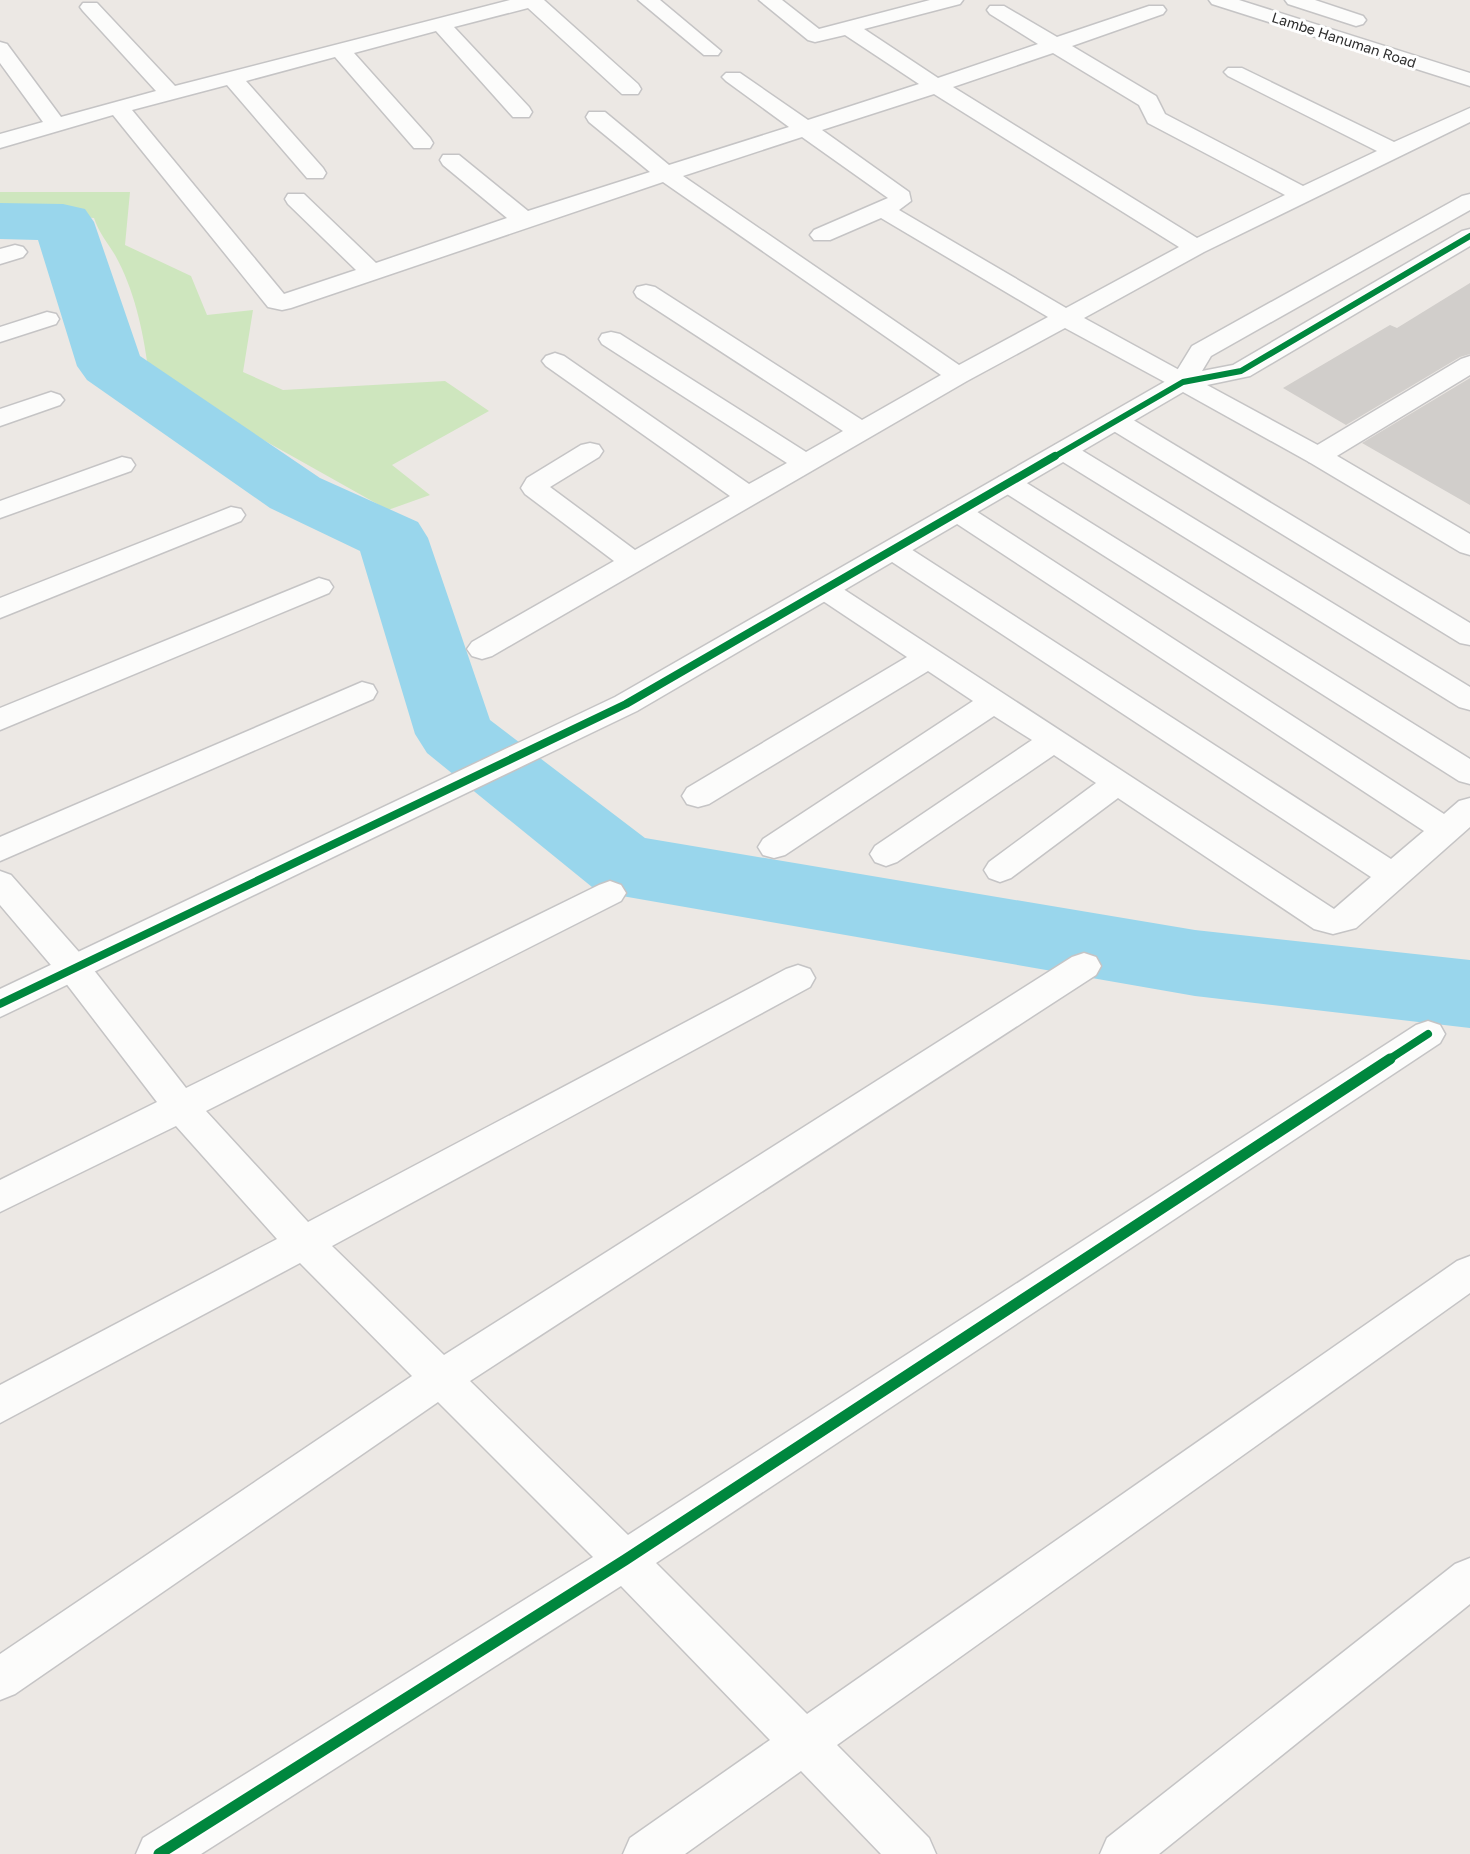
<svg xmlns="http://www.w3.org/2000/svg" width="1470" height="1854" viewBox="0 0 1470 1854" font-family="'Golos Text',sans-serif">
<style>
.green{fill:#cee6be}
.lines{fill:none;stroke-linecap:round;stroke-linejoin:round}
.river{fill:#99d6ec;fill-rule:evenodd}
.building{fill:#d1cecb}
.minor-casing{stroke:#c5c4c5;stroke-width:3}
.tertiary-casing{stroke:#c5c4c5;stroke-width:3}
.minor{fill:#fcfcfb;fill-rule:evenodd}
.tertiary{fill:#fcfcfb;fill-rule:evenodd}
.cycleway-far2-casing{stroke:#fff;stroke-width:8}
.cycleway-far1-casing{stroke:#fff;stroke-width:12}
.cycleway-casing{stroke:#fff;stroke-width:15}
.cycleway-far2{stroke:#00873e;stroke-width:6}
.cycleway-far1{stroke:#00873e;stroke-width:8}
.cycleway{stroke:#00873e;stroke-width:11}
.labels{text-anchor:middle;stroke-width:6;stroke-linejoin:round;paint-order:stroke}
.far-street-label{font-size:14px;fill:#2e2e2e;stroke:#fff}
</style>
<rect width="100%" height="100%" fill="#ece8e4"/>
<path class="green" d="M 0,192 L 130,192 L 125,245 L 191,276 L 207,315 L 253,310 L 243,372 L 283,390 L 445,381 L 489,411 L 392,465 L 430,495 L 388,510 L 185,396 L 148,368 C 143,330 134,289 115,255 C 107,242 99,233 94,218 L 0,211 Z"/>
<g class="lines">
<path class="river" d="M 0,203 L 63,204 L 85,209 L 94,222 L 140,356 L 320,478 L 418,522 L 428,538 L 490,720 L 645,838 L 1195,930 L 1470,960 L 1470,1028 L 1195,996 L 622,896 L 592,887 L 427,753 L 415,734 L 360,551 L 270,508 L 87,380 L 77,366 L 38,240 L 0,239 Z"/>
</g>
<path class="building" d="M 1470,283 L 1470,354 L 1460,357 L 1346,425 L 1283,388 L 1390,325 L 1397,328 Z
M 1470,378 L 1470,505 L 1362,443 Z"/>
<g class="lines">
<defs>
<path id="minor" d="M 510,0 L 544,0 L 638,84 L 641,89 L 638,94 L 622,94 L 528,8 L 454,27 L 529,107 L 532,112 L 529,117 L 513,117 L 436,31 L 354,53 L 430,138 L 433,143 L 430,148 L 414,148 L 335,57 L 246,81 L 323,168 L 326,173 L 323,178 L 307,178 L 227,85 L 132,110 L 284,294 L 356,270 L 288,204 L 285,199 L 288,194 L 304,194 L 376,263 L 507,218 L 443,165 L 440,160 L 443,155 L 459,155 L 528,211 L 650,172 L 589,122 L 586,117 L 589,112 L 605,112 L 669,165 L 789,127 L 726,81 L 722,77 L 726,73 L 740,73 L 808,120 L 919,84 L 845,35 L 815,42 L 808,40 L 759,0 L 782,0 L 819,29 L 930,0 L 963,0 L 960,4 L 864,29 L 938,78 L 1038,44 L 990,14 L 987,10 L 990,6 L 1004,6 L 1057,37 L 1149,6 L 1163,6 L 1166,10 L 1163,14 L 1072,46 L 1156,96 L 1165,114 L 1303,186 L 1377,151 L 1228,76 L 1224,72 L 1228,68 L 1242,68 L 1394,142 L 1470,108 L 1470,122 L 1204,252 L 1084,318 L 1192,377 L 1196,382 L 1192,387 L 1183,390 L 1174,387 L 1065,328 L 967,381 L 492,656 L 482,659 L 472,656 L 467,649 L 472,642 L 614,561 L 525,494 L 521,488 L 527,478 L 581,445 L 590,443 L 599,445 L 603,451 L 599,457 L 550,487 L 635,550 L 730,496 L 546,366 L 542,361 L 546,356 L 555,353 L 564,356 L 749,484 L 787,463 L 602,344 L 599,339 L 602,334 L 611,332 L 620,334 L 806,452 L 843,431 L 637,297 L 634,292 L 637,287 L 646,285 L 655,287 L 862,420 L 941,375 L 663,182 L 291,308 L 282,310 L 268,307 L 113,115 L 0,148 L 0,134 L 43,122 L 0,63 L 0,42 L 7,44 L 61,117 L 156,91 L 83,11 L 80,7 L 83,3 L 97,3 L 175,86 ZM 1053,53 L 1139,105 L 1148,123 L 1285,195 L 1197,238 L 953,87 ZM 934,94 L 1179,247 L 1066,308 L 899,210 L 911,201 L 909,192 L 822,130 ZM 802,137 L 888,198 L 814,230 L 810,235 L 814,240 L 830,240 L 881,218 L 1048,317 L 959,365 L 683,176 Z
M 638,0 L 660,0 L 721,51 L 718,55 L 704,55 Z
M 15,245 L 23,247 L 27,252 L 23,257 L 0,264 L 0,249 Z
M 47,312 L 56,314 L 59,319 L 56,324 L 0,342 L 0,327 Z
M 1470,356 L 1470,375 L 1327,462 L 1318,464 L 1309,462 L 1305,456 L 1309,450 L 1461,359 Z
M 51,392 L 60,395 L 64,400 L 60,405 L 0,426 L 0,409 Z
M 1116,413 L 1125,415 L 1470,623 L 1470,645 L 1460,643 L 1107,427 L 1103,421 L 1107,415 Z
M 1064,443 L 1073,445 L 1470,687 L 1470,710 L 1459,707 L 1055,457 L 1051,451 L 1055,445 Z
M 122,457 L 131,459 L 135,465 L 131,471 L 0,518 L 0,501 Z
M 1008,475 L 1017,477 L 1470,759 L 1470,784 L 1459,781 L 999,489 L 995,483 L 999,477 Z
M 958,504 L 968,506 L 1444,814 L 1459,801 L 1470,798 L 1470,827 L 1356,928 L 1333,934 L 1314,929 L 1118,798 L 1011,878 L 1000,882 L 989,878 L 984,870 L 989,862 L 1096,783 L 1054,755 L 897,862 L 886,866 L 875,862 L 870,854 L 875,846 L 1032,740 L 994,716 L 785,855 L 774,858 L 763,855 L 758,847 L 763,839 L 973,701 L 928,671 L 709,804 L 698,807 L 687,804 L 682,796 L 687,788 L 907,657 L 814,595 L 810,589 L 814,583 L 824,580 L 834,583 L 1334,909 L 1371,877 L 883,556 L 879,550 L 883,544 L 893,541 L 903,544 L 1391,859 L 1424,831 L 948,518 L 944,512 L 948,506 Z
M 231,507 L 241,509 L 245,515 L 241,521 L 0,618 L 0,598 Z
M 319,578 L 329,581 L 333,587 L 329,593 L 0,730 L 0,708 Z
M 362,682 L 373,685 L 377,692 L 373,699 L 0,861 L 0,837 Z
M 0,871 L 11,875 L 86,960 L 186,1088 L 599,885 L 610,881 L 621,885 L 626,893 L 621,901 L 206,1111 L 308,1222 L 786,969 L 798,965 L 810,969 L 815,978 L 810,987 L 332,1246 L 444,1355 L 1072,957 L 1084,953 L 1096,957 L 1101,966 L 1096,975 L 470,1381 L 628,1535 L 1416,1025 L 1428,1021 L 1440,1025 L 1445,1034 L 1440,1043 L 656,1563 L 807,1714 L 1457,1261 L 1470,1256 L 1470,1293 L 837,1745 L 929,1838 L 936,1854 L 881,1854 L 801,1771 L 685,1854 L 623,1854 L 630,1838 L 770,1740 L 621,1586 L 201,1854 L 136,1854 L 143,1838 L 593,1557 L 438,1402 L 15,1694 L 0,1700 L 0,1654 L 412,1376 L 300,1263 L 0,1423 L 0,1385 L 277,1239 L 176,1126 L 0,1212 L 0,1180 L 157,1102 L 62,978 L 0,905 Z
M 1470,1558 L 1470,1604 L 1159,1854 L 1100,1854 L 1107,1838 L 1455,1564 Z"/>
<path id="tertiary" d="M 1209,0 L 1239,0 L 1470,73 L 1470,86 L 1212,4 Z
M 1285,0 L 1315,0 L 1363,16 L 1366,20 L 1363,24 L 1356,26 L 1288,4 Z
M 1470,194 L 1470,210 L 1211,356 L 1202,371 L 1233,365 L 1462,231 L 1470,229 L 1470,246 L 1250,376 L 1207,385 L 1327,450 L 1470,534 L 1470,555 L 1460,552 L 1309,462 L 1183,392 L 637,711 L 0,1017 L 0,989 L 615,697 L 1173,377 L 1192,346 L 1462,196 Z"/>
</defs>
<use href="#minor" class="minor-casing"/>
<use href="#tertiary" class="tertiary-casing"/>
<use href="#minor" class="minor"/>
<use href="#tertiary" class="tertiary"/>
<defs>
<path id="cycleway-far2" d="M 1052,458 L 1183,382 L 1241,371 L 1470,236"/>
<path id="cycleway-far1" d="M 0,1004 L 626,704 L 1055,456
M 1388,1060 L 1428,1034"/>
<path id="cycleway" d="M 159,1854 L 625,1560 L 1390,1059"/>
</defs>
<use href="#cycleway-far2" class="cycleway-far2-casing"/>
<use href="#cycleway-far1" class="cycleway-far1-casing"/>
<use href="#cycleway" class="cycleway-casing"/>
<use href="#cycleway-far2" class="cycleway-far2"/>
<use href="#cycleway-far1" class="cycleway-far1"/>
<use href="#cycleway" class="cycleway"/>
</g>
<g class="labels">
<g class="far-street-label">
<text transform="translate(1344 40) rotate(18)" y="5">Lambe Hanuman Road</text>
</g>
</g>
</svg>
